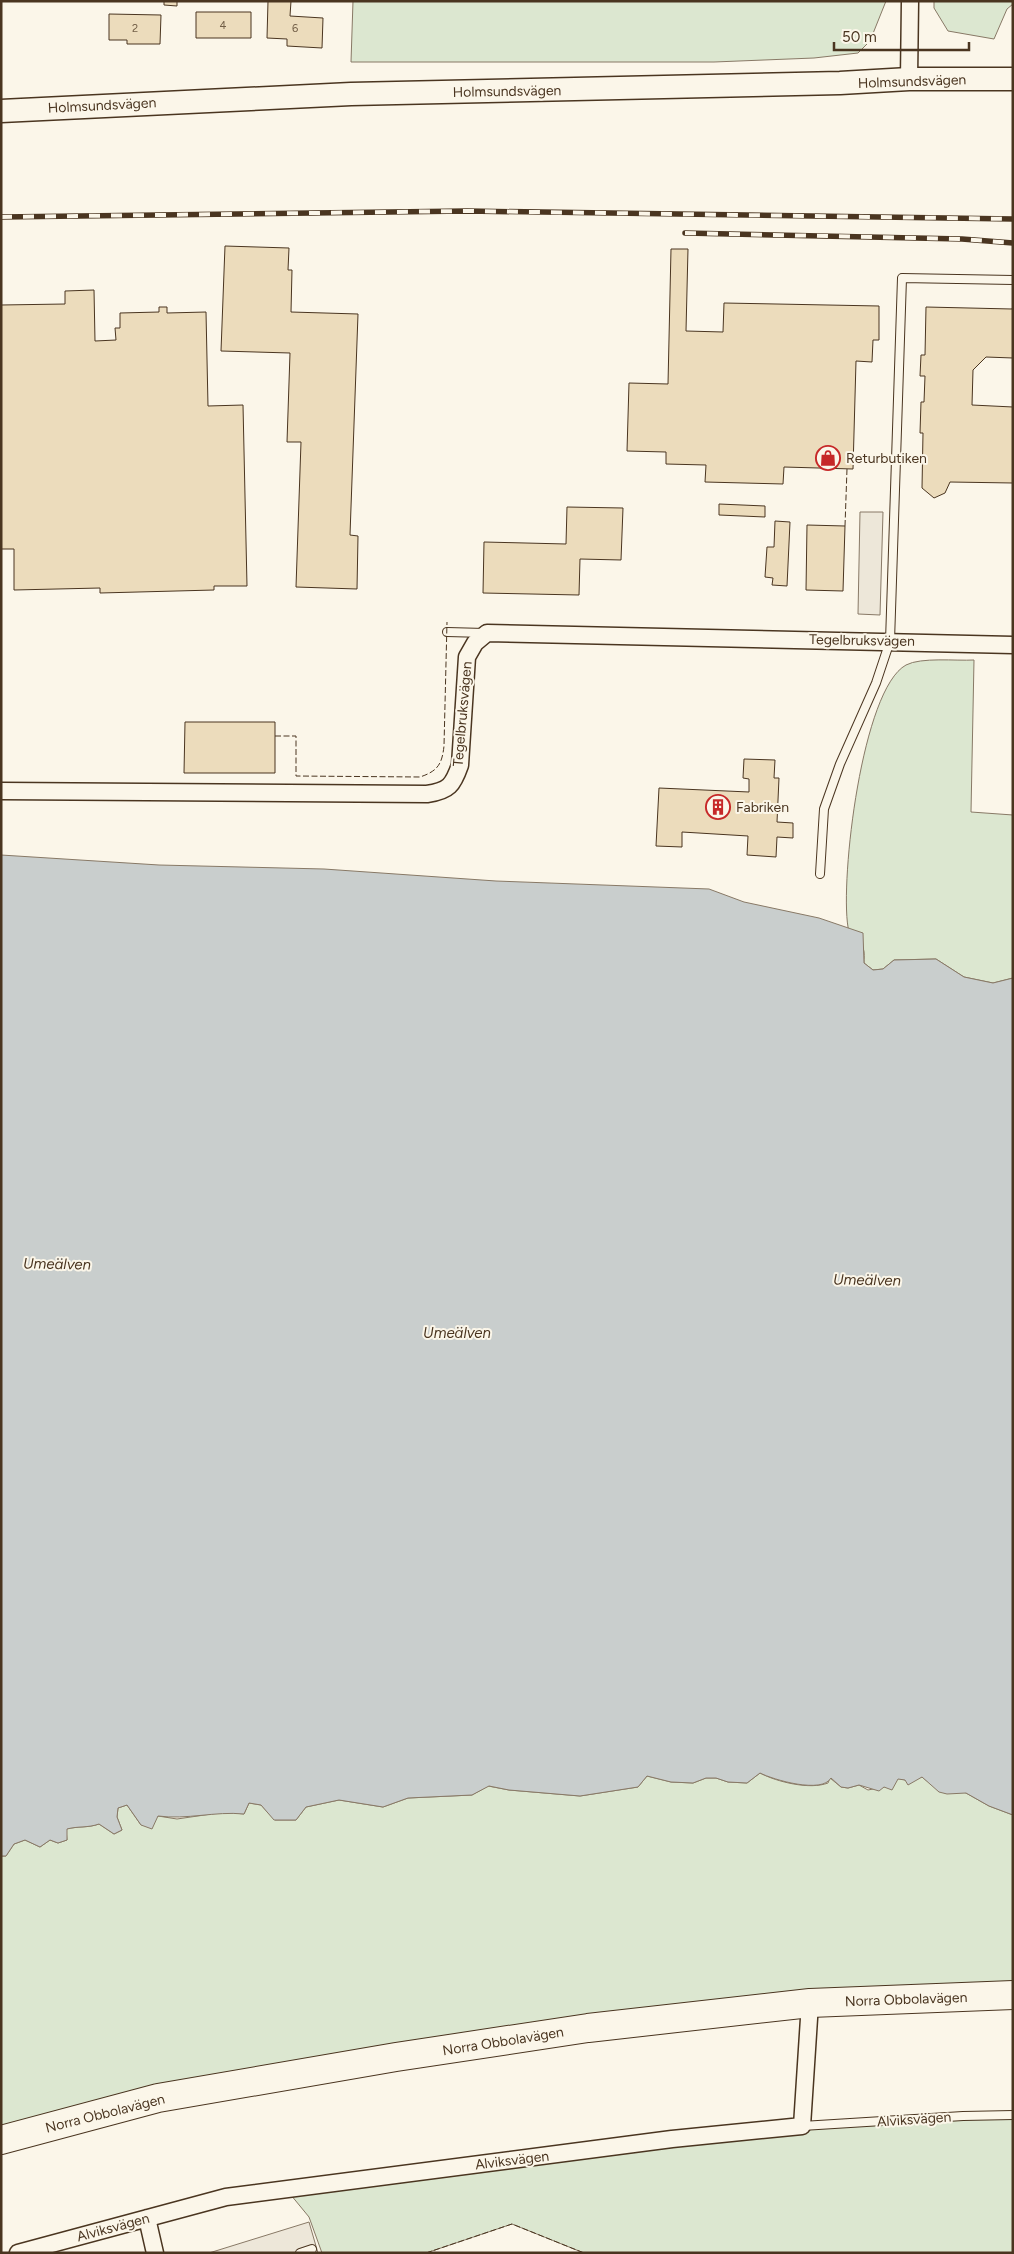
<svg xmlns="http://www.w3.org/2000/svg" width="1014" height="2254" viewBox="0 0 1014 2254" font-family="Figtree,sans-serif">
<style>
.green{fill:#dce7d0;stroke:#887966}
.parking{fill:#ede7d9;stroke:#887966}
.water{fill:#c9cecd;stroke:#887966}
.building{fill:#ecdcbc;stroke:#4a3520}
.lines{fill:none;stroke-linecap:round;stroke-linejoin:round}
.service-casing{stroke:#4a3520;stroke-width:10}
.minor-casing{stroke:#4a3520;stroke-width:19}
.secondary-casing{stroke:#4a3520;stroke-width:25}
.trunk-casing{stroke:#4a3520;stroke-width:30}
.service{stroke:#fbf6e9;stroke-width:8}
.minor{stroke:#fbf6e9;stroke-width:16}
.secondary{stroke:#fbf6e9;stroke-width:22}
.trunk{stroke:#fbf6e9;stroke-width:28}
.rail-casing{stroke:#4a3520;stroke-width:5.5}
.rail{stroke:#fbf6e9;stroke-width:4;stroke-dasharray:11;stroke-linecap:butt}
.fence{stroke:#4a3520;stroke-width:1;stroke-dasharray:6 2.5;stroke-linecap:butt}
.labels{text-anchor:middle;stroke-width:4;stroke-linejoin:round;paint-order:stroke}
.number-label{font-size:11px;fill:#725f47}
.street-label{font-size:14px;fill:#4a3520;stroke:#fbf6e9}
.poi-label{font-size:14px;fill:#4a3520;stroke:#fbf6e9;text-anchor:start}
.water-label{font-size:15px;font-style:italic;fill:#4a3520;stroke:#fbf6e9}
</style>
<rect width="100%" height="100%" fill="#fbf6e9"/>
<path class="green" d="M 353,1 L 886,1 L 870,41 L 858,53 L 814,58 L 714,62 L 351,62 Z
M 934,1 L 1013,1 L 1013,4 L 1007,9 L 994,39 L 948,31 L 934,8 Z
M 974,660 L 971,812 L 1013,815 L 1013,978 L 993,983 L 964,977 L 936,959 L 894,960 L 883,969 L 873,970 L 864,963 C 864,959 865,952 863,948 C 860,941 849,935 848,927 C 840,879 862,689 906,665 C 921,657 956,661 974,660 Z
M 760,1773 C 777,1782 810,1790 828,1783 L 830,1778 L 841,1787 L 848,1788 L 859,1785 L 868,1790 L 888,1786 L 898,1778 L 905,1780 L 922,1777 L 927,1781 L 966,1793 L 989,1806 L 1013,1815 L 1013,1995 L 810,2003 L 1,2132 L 1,1856 L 6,1856 L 14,1844 L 25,1840 L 40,1847 L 50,1840 L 58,1843 L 67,1840 L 66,1829 C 78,1826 88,1828 99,1824 L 114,1834 L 122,1830 L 117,1817 L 118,1808 L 127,1805 L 141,1825 L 158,1816 L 177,1819 L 225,1812 L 244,1814 L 249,1803 L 261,1805 L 275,1820 L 296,1820 L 306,1807 L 339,1800 L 383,1807 L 408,1798 L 472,1795 L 488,1786 L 509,1790 L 580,1796 L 638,1787 L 647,1776 L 671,1782 L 693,1783 L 706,1778 L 716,1778 L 728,1782 L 747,1783 Z
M 1013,2115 L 1013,2253 L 584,2253 L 512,2224 L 426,2253 L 322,2253 L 309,2217 L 286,2189 L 672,2139 Z"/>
<path class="parking" d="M 860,512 L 883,512 L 880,615 L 858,614 Z
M 309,2222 L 318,2253 L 209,2253 Z"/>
<path class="water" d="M 1,855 L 159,865 L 324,869 L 496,881 L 709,889 L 744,902 L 819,918 L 863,933 L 864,963 L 873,970 L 883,969 L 894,960 L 936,959 L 964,977 L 993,983 L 1013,978 L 1013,1815 L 989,1806 L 966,1793 L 947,1794 L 939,1792 L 922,1777 L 908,1785 L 905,1780 L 898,1779 L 892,1790 L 884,1787 L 879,1791 L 859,1785 L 848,1788 L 841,1787 L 831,1778 C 822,1794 774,1780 760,1773 L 747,1783 L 728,1782 L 716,1778 L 706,1778 L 693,1783 L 671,1782 L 647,1776 L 638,1787 L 580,1796 L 509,1790 L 489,1786 L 472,1795 L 408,1798 L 383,1807 L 339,1800 L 306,1807 L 296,1820 L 274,1820 L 261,1805 L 249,1803 L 244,1814 C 215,1811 187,1820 158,1816 L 152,1829 L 141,1825 L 127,1805 L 118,1808 L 117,1817 L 122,1830 L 114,1834 L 99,1824 C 88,1828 78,1826 67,1829 L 67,1840 L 58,1843 L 50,1840 L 40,1847 L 25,1840 L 14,1844 L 6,1856 L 1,1856 Z"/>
<path class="building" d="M 164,1 L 177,1 L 177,6 L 164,5 Z
M 268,1 L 291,1 L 290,16 L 323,18 L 322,48 L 287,46 L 287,39 L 267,38 Z
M 196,12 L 251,12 L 251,38 L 196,38 Z
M 109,14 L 161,15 L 160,44 L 127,44 L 127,40 L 109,40 Z
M 225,246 L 289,248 L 288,270 L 292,270 L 291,312 L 358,314 L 350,535 L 358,536 L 357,589 L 296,587 L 301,442 L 287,442 L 290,353 L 221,351 Z
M 671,249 L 688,249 L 686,331 L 723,332 L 724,303 L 879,306 L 879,340 L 873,340 L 872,362 L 856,361 L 853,469 L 784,467 L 783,484 L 705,482 L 706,465 L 666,464 L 666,452 L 627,451 L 629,383 L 668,384 Z
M 94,290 L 95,341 L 116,340 L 115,328 L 120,328 L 120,313 L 159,312 L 159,307 L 167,307 L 167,313 L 206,312 L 208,406 L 243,405 L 247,586 L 214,586 L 214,590 L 100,593 L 100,588 L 14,590 L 14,549 L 1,549 L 1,305 L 65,304 L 65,291 Z
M 926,307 L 1012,309 L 1013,307 L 1013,358 L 986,357 L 973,370 L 972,405 L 1013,407 L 1013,483 L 950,482 L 945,493 L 934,498 L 922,488 L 923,433 L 920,433 L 921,402 L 924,402 L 925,376 L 920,376 L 921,355 L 925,355 Z
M 719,504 L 765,506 L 765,517 L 719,515 Z
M 567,507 L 623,508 L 621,560 L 580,559 L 579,595 L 483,593 L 484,542 L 566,544 Z
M 775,521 L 790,522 L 787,586 L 772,585 L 773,578 L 765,577 L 767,547 L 774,547 Z
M 807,525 L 845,526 L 843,591 L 806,590 Z
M 185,722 L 275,722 L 275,773 L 184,773 Z
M 744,759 L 775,760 L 774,778 L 779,778 L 777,822 L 793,823 L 793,838 L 777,837 L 776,857 L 747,855 L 748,836 L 682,832 L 682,847 L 656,846 L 659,788 L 749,792 L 749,779 L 743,778 Z"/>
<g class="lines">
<defs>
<path id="service" d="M 447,632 L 485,633
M 820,874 L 824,809 L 840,764 L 876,683 L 890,641 L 902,278 L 1013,280
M 802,2126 L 963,2116 L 1013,2115
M 300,2253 L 312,2249"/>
<path id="minor" d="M 909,79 L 910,1
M 1,791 L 427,794 C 449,791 453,785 460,765 L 467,657 L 475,643 L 487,633 L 1013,645
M 147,2218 L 155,2253
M 18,2253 L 226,2197 L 672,2139 L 802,2126 L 810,2003"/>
<path id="secondary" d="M 1,111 L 351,94 L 840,83 L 909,79 L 1013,79"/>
<path id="trunk" d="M 1,2140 L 158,2098 L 396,2057 L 588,2028 L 810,2003 L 1013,1995"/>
</defs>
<use href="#service" class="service-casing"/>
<use href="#minor" class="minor-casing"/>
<use href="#secondary" class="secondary-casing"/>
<use href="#trunk" class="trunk-casing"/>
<use href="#service" class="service"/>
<use href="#minor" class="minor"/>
<use href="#secondary" class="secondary"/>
<use href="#trunk" class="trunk"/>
<defs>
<path id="rail" d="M 1,217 L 467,211 L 1013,219
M 685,233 L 962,239 L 1013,243"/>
</defs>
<use href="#rail" class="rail-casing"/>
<use href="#rail" class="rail"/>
<path class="fence" d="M 845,526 L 847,469
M 275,736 L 296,736 L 296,776 L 420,777 C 438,771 442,764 444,746 L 447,622
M 426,2253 L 512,2224 L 584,2253"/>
</g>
<defs>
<symbol id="shop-ring" viewBox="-11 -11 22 22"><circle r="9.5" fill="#fbf6e9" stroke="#c62828" stroke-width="1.5"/><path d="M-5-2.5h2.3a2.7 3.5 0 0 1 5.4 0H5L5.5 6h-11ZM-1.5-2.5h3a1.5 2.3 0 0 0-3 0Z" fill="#c62828"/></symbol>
<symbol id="building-ring" viewBox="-11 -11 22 22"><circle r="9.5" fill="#fbf6e9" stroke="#c62828" stroke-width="1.5"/><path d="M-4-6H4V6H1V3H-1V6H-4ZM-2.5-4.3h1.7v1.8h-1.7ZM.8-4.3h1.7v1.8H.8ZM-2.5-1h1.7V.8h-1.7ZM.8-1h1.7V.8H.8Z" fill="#c62828"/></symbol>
</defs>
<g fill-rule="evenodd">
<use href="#shop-ring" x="814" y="444" width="28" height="28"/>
<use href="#building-ring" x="704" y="793" width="28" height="28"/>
</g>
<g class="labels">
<g class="number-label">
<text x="223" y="29">4</text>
<text x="135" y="32">2</text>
<text x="295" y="32">6</text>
</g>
<g class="street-label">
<text transform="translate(912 81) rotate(-2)" y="5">Holmsundsvägen</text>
<text transform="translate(507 91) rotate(-1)" y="5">Holmsundsvägen</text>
<text transform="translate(102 105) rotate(-3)" y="5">Holmsundsvägen</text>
<text transform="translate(862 640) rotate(1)" y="5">Tegelbruksvägen</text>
<text transform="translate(462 714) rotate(-85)" y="5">Tegelbruksvägen</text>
<text transform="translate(906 1999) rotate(-2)" y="5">Norra Obbolavägen</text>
<text transform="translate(503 2041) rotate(-9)" y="5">Norra Obbolavägen</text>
<text transform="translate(105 2113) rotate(-14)" y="5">Norra Obbolavägen</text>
<text transform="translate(914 2119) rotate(-4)" y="5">Alviksvägen</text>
<text transform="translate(512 2160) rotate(-7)" y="5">Alviksvägen</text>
<text transform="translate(113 2227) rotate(-15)" y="5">Alviksvägen</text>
</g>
<g class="poi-label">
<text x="846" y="463">Returbutiken</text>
<text x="736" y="812">Fabriken</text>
</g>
<g class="water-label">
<text transform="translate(57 1264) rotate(1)" y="5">Umeälven</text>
<text transform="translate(867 1280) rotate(1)" y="5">Umeälven</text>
<text x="457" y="1338">Umeälven</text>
</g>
</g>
<rect width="1014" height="2254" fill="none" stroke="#4a3520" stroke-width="5"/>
<path d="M834 42v8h135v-8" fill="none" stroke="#4a3520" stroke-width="2.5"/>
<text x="842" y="42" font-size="15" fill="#4a3520" stroke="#fbf6e9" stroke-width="4" paint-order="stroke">50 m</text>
</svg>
